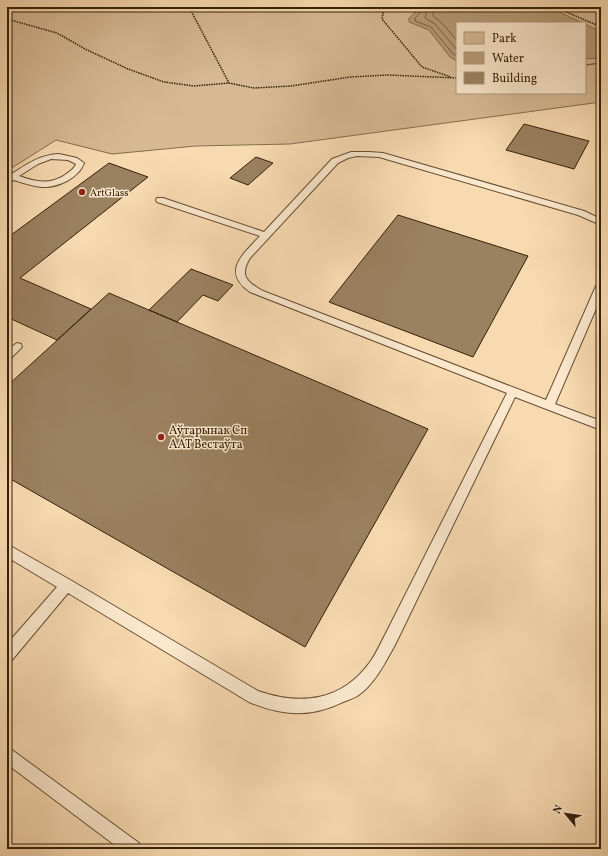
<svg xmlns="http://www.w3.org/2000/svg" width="608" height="856" viewBox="0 0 608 856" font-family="Vollkorn,serif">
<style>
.green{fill:#d7ba94;stroke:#866d4e;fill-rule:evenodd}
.water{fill:#b69b78;stroke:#826a4c}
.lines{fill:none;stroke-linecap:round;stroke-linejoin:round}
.shore{stroke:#765e40;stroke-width:1}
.building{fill:#9a8160;stroke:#352009}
.service-casing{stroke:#664e33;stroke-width:2}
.path{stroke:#352009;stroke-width:1.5;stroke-dasharray:1.5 1;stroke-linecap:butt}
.service{fill:#fae7cc;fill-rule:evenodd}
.poi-dot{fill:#8f2418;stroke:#fae7cc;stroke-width:1.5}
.labels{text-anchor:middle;stroke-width:3;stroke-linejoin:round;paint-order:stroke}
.far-poi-label{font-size:10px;fill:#352009;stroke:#fae7cc;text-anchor:start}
.poi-label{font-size:12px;fill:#352009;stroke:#fae7cc;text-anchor:start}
</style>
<rect width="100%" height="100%" fill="#f8dab1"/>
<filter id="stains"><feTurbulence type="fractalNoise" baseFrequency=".005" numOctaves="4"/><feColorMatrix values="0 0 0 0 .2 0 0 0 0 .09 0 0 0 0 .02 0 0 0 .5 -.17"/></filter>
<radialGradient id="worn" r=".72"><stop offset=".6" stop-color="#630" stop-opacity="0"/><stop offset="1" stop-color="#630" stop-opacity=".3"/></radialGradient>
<path class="green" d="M 7,7 L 601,7 L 601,102 L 290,144 L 196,146 L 112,154 L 56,140 L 7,171 ZM 457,23 L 585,23 L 585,93 L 457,93 Z"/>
<path class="water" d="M 422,7 L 548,7 L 583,23 L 457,23 L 457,61 L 450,57 L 429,30 L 409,22 L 409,18 Z
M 585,24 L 601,32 L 601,58 L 585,59 Z"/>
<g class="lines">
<path class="shore" d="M 423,7 L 422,11 L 415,18 L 415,21 L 431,27 L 453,54 L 457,56
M 428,7 L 425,18 L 435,24 L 457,50
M 434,7 L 433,16 L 443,24 L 457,41"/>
</g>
<path class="building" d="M 524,124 L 589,141 L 574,169 L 506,150 Z
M 256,157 L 273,163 L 248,185 L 230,178 Z
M 109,163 L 148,177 L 20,278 L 91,309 L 57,340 L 7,317 L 7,238 Z
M 398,215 L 528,256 L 473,357 L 329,302 Z
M 191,269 L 233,285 L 218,301 L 203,295 L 177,322 L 149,310 Z
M 109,293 L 428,429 L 305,647 L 7,477 L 7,386 Z"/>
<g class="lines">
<defs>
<path id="service" d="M 351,152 L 369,152 L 383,153 L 584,211 L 601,219 L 601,225 L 578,215 L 379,157 L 357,156 L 348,158 L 338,163 L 250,258 C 239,276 247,282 263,291 L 546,400 L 596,286 L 601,283 L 601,297 L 555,404 L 601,421 L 601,430 L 515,397 L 395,645 C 386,661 375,683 360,694 C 355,698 348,700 343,702 C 310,718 282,716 249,702 L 68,593 L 12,660 L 7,662 L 7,644 L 57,587 L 7,557 L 7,544 L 72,581 L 258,691 C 301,706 342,701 370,662 C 376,654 380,644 385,635 L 507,393 L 250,292 C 221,272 243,254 260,236 L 157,202 L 156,200 L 157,198 L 163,198 L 264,232 L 332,159 Z
M 59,154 L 77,158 L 84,163 C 79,178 57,188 42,187 C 32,186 23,183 14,180 L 7,183 L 7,177 C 24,166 38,155 59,154 ZM 51,159 L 68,160 L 76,164 C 74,169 69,172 65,175 C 49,185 36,182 19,176 L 38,164 Z
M 17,343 L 21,344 L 22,347 L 11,358 L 7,359 L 7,350 Z
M 7,747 L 12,750 L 139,843 L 141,849 L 120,849 L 7,764 Z"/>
</defs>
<use href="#service" class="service-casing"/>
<path class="path" d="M 189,7 L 229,83
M 387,7 L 384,8 L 382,19 L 422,67 L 451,77
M 555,7 L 601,27
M 7,19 L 57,33 L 85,49 L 128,69 L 164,82 L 194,86 L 229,83 L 254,88 L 291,86 L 350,77 L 388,75 L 457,78
M 585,65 L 601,63"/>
<use href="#service" class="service"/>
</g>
<g class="poi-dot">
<circle cx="82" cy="192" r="4"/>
<circle cx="161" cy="437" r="4"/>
</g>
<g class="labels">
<g class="far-poi-label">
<text x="90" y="196">ArtGlass</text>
</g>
<g class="poi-label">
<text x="169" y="434">Аўтарынак Сп<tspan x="169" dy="14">ААТ Вестаўта</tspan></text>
</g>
</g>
<rect width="608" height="856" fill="none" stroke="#f8dab1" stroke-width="24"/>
<rect x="8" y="8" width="592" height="840" fill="none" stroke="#352009" stroke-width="2"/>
<rect x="12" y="12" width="584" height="832" fill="none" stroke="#352009"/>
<rect x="456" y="22" width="130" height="72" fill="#fae7cc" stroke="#ab977e"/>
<rect x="464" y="32" width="20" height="12" fill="#d7ba94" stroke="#ab977e"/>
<text x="492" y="42" font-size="12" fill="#352009">Park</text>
<rect x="464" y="52" width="20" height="12" fill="#b69b78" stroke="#ab977e"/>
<text x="492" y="62" font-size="12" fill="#352009">Water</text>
<rect x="464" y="72" width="20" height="12" fill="#9a8160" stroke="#ab977e"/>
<text x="492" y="82" font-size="12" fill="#352009">Building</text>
<g transform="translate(566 814) rotate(299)" stroke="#fae7cc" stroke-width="3" paint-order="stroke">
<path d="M0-3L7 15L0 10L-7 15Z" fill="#352009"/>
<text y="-6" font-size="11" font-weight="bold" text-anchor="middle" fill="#352009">N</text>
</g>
<rect width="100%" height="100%" filter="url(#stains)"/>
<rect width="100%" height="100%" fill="url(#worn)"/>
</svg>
